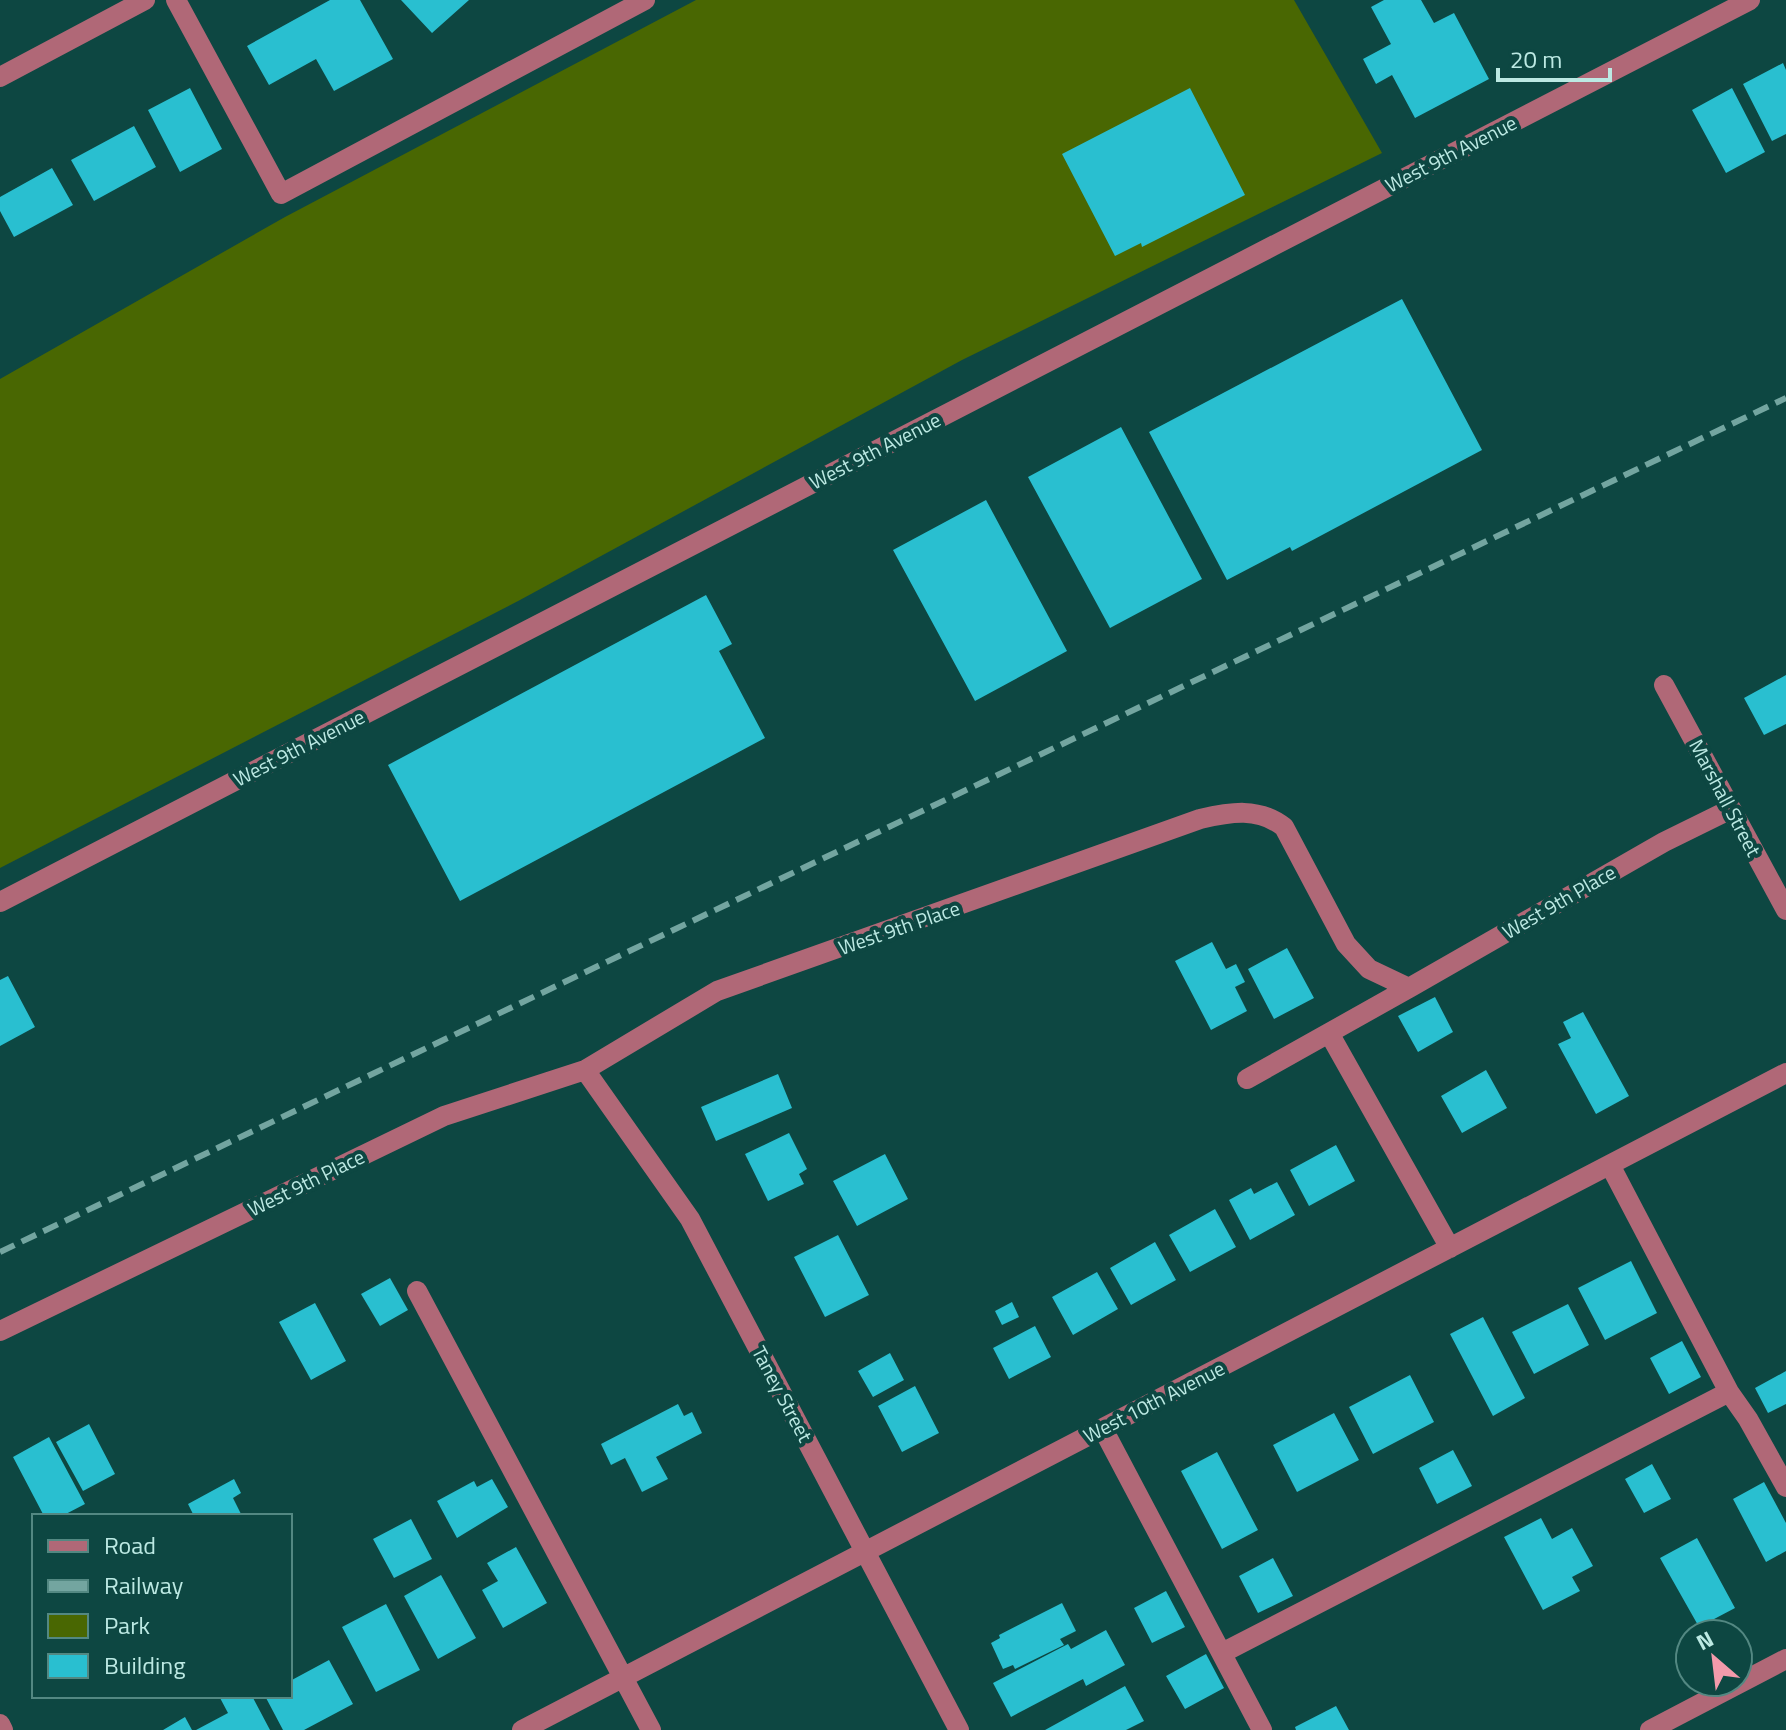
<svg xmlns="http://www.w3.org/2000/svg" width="1786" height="1730" viewBox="0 0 1786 1730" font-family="'Titillium Web',sans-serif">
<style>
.green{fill:#496702}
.building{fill:#29bfd0}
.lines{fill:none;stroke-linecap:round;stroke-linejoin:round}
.minor{stroke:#b06877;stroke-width:20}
.rail{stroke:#73a5a0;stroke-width:6;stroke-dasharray:16 8;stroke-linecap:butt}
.labels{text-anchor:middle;stroke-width:8;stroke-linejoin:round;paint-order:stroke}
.street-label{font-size:20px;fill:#bce9e3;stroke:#0d4742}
</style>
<rect width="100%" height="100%" fill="#0d4742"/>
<path class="green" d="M 696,0 L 1294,0 L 1382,153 L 962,360 L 520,600 L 0,868 L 0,379 L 285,217 Z"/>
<path class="building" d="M 330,0 L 360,0 L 393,59 L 334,91 L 316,59 L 269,85 L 247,46 Z
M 401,0 L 469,0 L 432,33 Z
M 1384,0 L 1421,0 L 1434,23 L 1454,13 L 1489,79 L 1415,118 L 1392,75 L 1376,84 L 1363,59 L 1391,44 L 1371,7 Z
M 1783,63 L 1786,70 L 1786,134 L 1772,141 L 1743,84 Z
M 190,88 L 222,149 L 180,172 L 148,110 Z
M 1190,88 L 1245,195 L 1142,247 L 1141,243 L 1115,256 L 1062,154 Z
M 1732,88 L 1765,152 L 1726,173 L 1692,110 Z
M 134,126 L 156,167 L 94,201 L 71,160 Z
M 52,168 L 73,205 L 14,237 L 0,211 L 0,197 Z
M 1402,299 L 1482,450 L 1292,551 L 1290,547 L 1227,580 L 1149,432 Z
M 1121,427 L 1202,579 L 1110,628 L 1028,477 Z
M 986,500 L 1067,651 L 975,701 L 893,550 Z
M 706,595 L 732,644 L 719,651 L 765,738 L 460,901 L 388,765 Z
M 1786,675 L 1786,724 L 1764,735 L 1744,698 Z
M 1212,942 L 1226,969 L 1236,964 L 1245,982 L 1235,987 L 1247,1011 L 1211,1030 L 1175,961 Z
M 1287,948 L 1314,998 L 1274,1019 L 1248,969 Z
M 8,976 L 35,1027 L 0,1046 L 0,980 Z
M 1435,997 L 1453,1032 L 1418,1052 L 1398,1016 Z
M 1583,1012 L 1629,1096 L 1596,1114 L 1558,1044 L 1571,1038 L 1563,1022 Z
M 1486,1070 L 1507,1108 L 1462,1133 L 1441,1096 Z
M 778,1074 L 792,1108 L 716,1141 L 701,1107 Z
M 789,1133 L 807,1169 L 799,1174 L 804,1184 L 768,1201 L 745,1154 Z
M 1336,1145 L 1355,1181 L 1309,1206 L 1290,1170 Z
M 885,1154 L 908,1199 L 857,1226 L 833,1181 Z
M 1277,1182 L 1295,1215 L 1250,1240 L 1229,1200 L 1251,1188 L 1254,1194 Z
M 1215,1209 L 1236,1247 L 1190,1272 L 1169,1235 Z
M 838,1235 L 869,1295 L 825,1317 L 794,1257 Z
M 1155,1242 L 1176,1280 L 1131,1305 L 1110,1268 Z
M 1631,1261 L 1657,1313 L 1605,1340 L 1578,1288 Z
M 1097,1272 L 1118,1309 L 1073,1335 L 1052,1297 Z
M 390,1278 L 408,1310 L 380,1326 L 361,1294 Z
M 1012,1302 L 1019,1317 L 1002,1325 L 995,1311 Z
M 315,1303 L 346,1361 L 311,1380 L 279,1322 Z
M 1568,1304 L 1589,1345 L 1534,1374 L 1512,1332 Z
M 1483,1317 L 1525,1398 L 1493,1416 L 1450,1334 Z
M 1035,1326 L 1051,1357 L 1009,1379 L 993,1348 Z
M 1682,1341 L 1701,1377 L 1669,1394 L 1650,1358 Z
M 890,1353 L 904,1380 L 873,1397 L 858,1371 Z
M 1786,1371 L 1786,1404 L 1768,1413 L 1755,1388 Z
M 1410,1375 L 1434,1422 L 1373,1454 L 1349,1407 Z
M 915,1386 L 939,1433 L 902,1452 L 878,1406 Z
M 678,1404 L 684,1416 L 692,1412 L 702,1433 L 656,1457 L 668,1479 L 642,1492 L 625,1458 L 611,1465 L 601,1444 Z
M 1334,1413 L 1359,1460 L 1297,1492 L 1273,1445 Z
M 89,1424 L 115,1474 L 83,1491 L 56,1442 Z
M 49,1437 L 85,1504 L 62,1516 L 44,1516 L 13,1457 Z
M 1453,1450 L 1472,1486 L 1437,1504 L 1419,1468 Z
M 1217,1452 L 1258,1530 L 1222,1549 L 1181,1471 Z
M 1652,1464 L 1671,1499 L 1644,1513 L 1625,1479 Z
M 234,1479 L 241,1493 L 233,1498 L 242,1516 L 194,1516 L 188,1504 Z
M 492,1479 L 508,1507 L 457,1538 L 437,1501 L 474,1481 L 477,1487 Z
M 1764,1482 L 1786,1523 L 1786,1551 L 1766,1562 L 1733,1499 Z
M 1541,1518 L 1552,1539 L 1572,1528 L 1593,1566 L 1572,1577 L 1580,1591 L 1543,1610 L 1504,1537 Z
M 411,1519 L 432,1559 L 394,1578 L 373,1539 Z
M 1697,1538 L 1735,1608 L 1699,1627 L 1660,1558 Z
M 516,1547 L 547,1603 L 503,1628 L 482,1590 L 498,1581 L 487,1563 Z
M 1273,1558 L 1293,1596 L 1258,1613 L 1239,1576 Z
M 441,1575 L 476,1638 L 438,1659 L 404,1596 Z
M 1166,1591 L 1185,1627 L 1152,1643 L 1134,1608 Z
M 1062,1603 L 1076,1631 L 1060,1639 L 1064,1645 L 1015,1669 L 1013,1665 L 1003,1669 L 991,1643 L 1000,1638 L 999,1635 Z
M 386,1604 L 420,1670 L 376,1692 L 342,1627 Z
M 1106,1630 L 1125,1665 L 1086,1686 L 1083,1679 L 1011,1717 L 993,1683 L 1068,1644 L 1071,1649 Z
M 1206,1654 L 1224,1688 L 1185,1709 L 1166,1676 Z
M 329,1660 L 353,1704 L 304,1730 L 283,1730 L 265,1696 L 290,1696 L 290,1681 Z
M 1125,1686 L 1144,1721 L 1126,1730 L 1045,1730 Z
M 219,1696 L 252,1696 L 270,1730 L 196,1730 L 228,1713 Z
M 1336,1706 L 1349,1730 L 1296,1730 L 1295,1727 Z
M 185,1717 L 192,1730 L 163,1730 Z"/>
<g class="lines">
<path class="minor" d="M 176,0 L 281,194 L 645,0
M 0,77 L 145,0
M 1664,685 L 1786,910
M 0,902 L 1750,0
M 1329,1033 L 1450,1248
M 585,1070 L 690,1219 L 959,1730
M 1247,1079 L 1409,988
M 1610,1165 L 1729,1392 L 1748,1419 L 1786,1487
M 417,1291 L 651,1730
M 0,1331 L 444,1116 L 585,1070 L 717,991 L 1200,819 C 1231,812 1258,807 1284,827 L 1346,944 L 1369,969 L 1409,988 L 1664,842 L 1731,809
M 1103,1429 L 1262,1730
M 1222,1653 L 1729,1392
M 0,1724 L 3,1730
M 522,1730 L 1786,1073
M 1650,1730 L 1786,1659"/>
<path class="rail" d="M 0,1252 L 1786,398"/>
</g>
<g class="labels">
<g class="street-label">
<text transform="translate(1451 154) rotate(-27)" y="7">West 9th Avenue</text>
<text transform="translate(875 451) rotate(-27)" y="7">West 9th Avenue</text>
<text transform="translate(299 748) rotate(-27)" y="7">West 9th Avenue</text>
<text transform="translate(1725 798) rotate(62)" y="7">Marshall Street</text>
<text transform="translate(1559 902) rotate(-30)" y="7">West 9th Place</text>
<text transform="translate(899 928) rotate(-19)" y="7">West 9th Place</text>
<text transform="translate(306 1183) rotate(-26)" y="7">West 9th Place</text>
<text transform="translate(782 1394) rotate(62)" y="7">Taney Street</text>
<text transform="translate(1154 1402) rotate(-27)" y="7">West 10th Avenue</text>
</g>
</g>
<rect x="32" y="1514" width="260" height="184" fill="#0d4742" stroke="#538882" stroke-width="2"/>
<rect x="48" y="1540" width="40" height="12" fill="#b06877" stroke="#538882" stroke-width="2"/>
<text x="104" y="1554" font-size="24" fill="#bce9e3">Road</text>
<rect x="48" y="1580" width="40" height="12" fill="#73a5a0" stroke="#538882" stroke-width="2"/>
<text x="104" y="1594" font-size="24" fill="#bce9e3">Railway</text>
<rect x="48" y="1614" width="40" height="24" fill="#496702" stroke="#538882" stroke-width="2"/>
<text x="104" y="1634" font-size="24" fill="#bce9e3">Park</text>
<rect x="48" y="1654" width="40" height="24" fill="#29bfd0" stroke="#538882" stroke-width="2"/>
<text x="104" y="1674" font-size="24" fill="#bce9e3">Building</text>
<g transform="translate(1714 1658) rotate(332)"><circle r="38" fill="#0d4742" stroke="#538882" stroke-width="2"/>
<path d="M0-6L14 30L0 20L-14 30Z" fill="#f39aab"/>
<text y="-12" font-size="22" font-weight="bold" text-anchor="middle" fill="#bce9e3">N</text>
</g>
<path d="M1498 68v12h112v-12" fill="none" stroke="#bce9e3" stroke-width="4"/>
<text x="1510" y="68" font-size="24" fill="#bce9e3" stroke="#0d4742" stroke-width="6" paint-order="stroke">20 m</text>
</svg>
